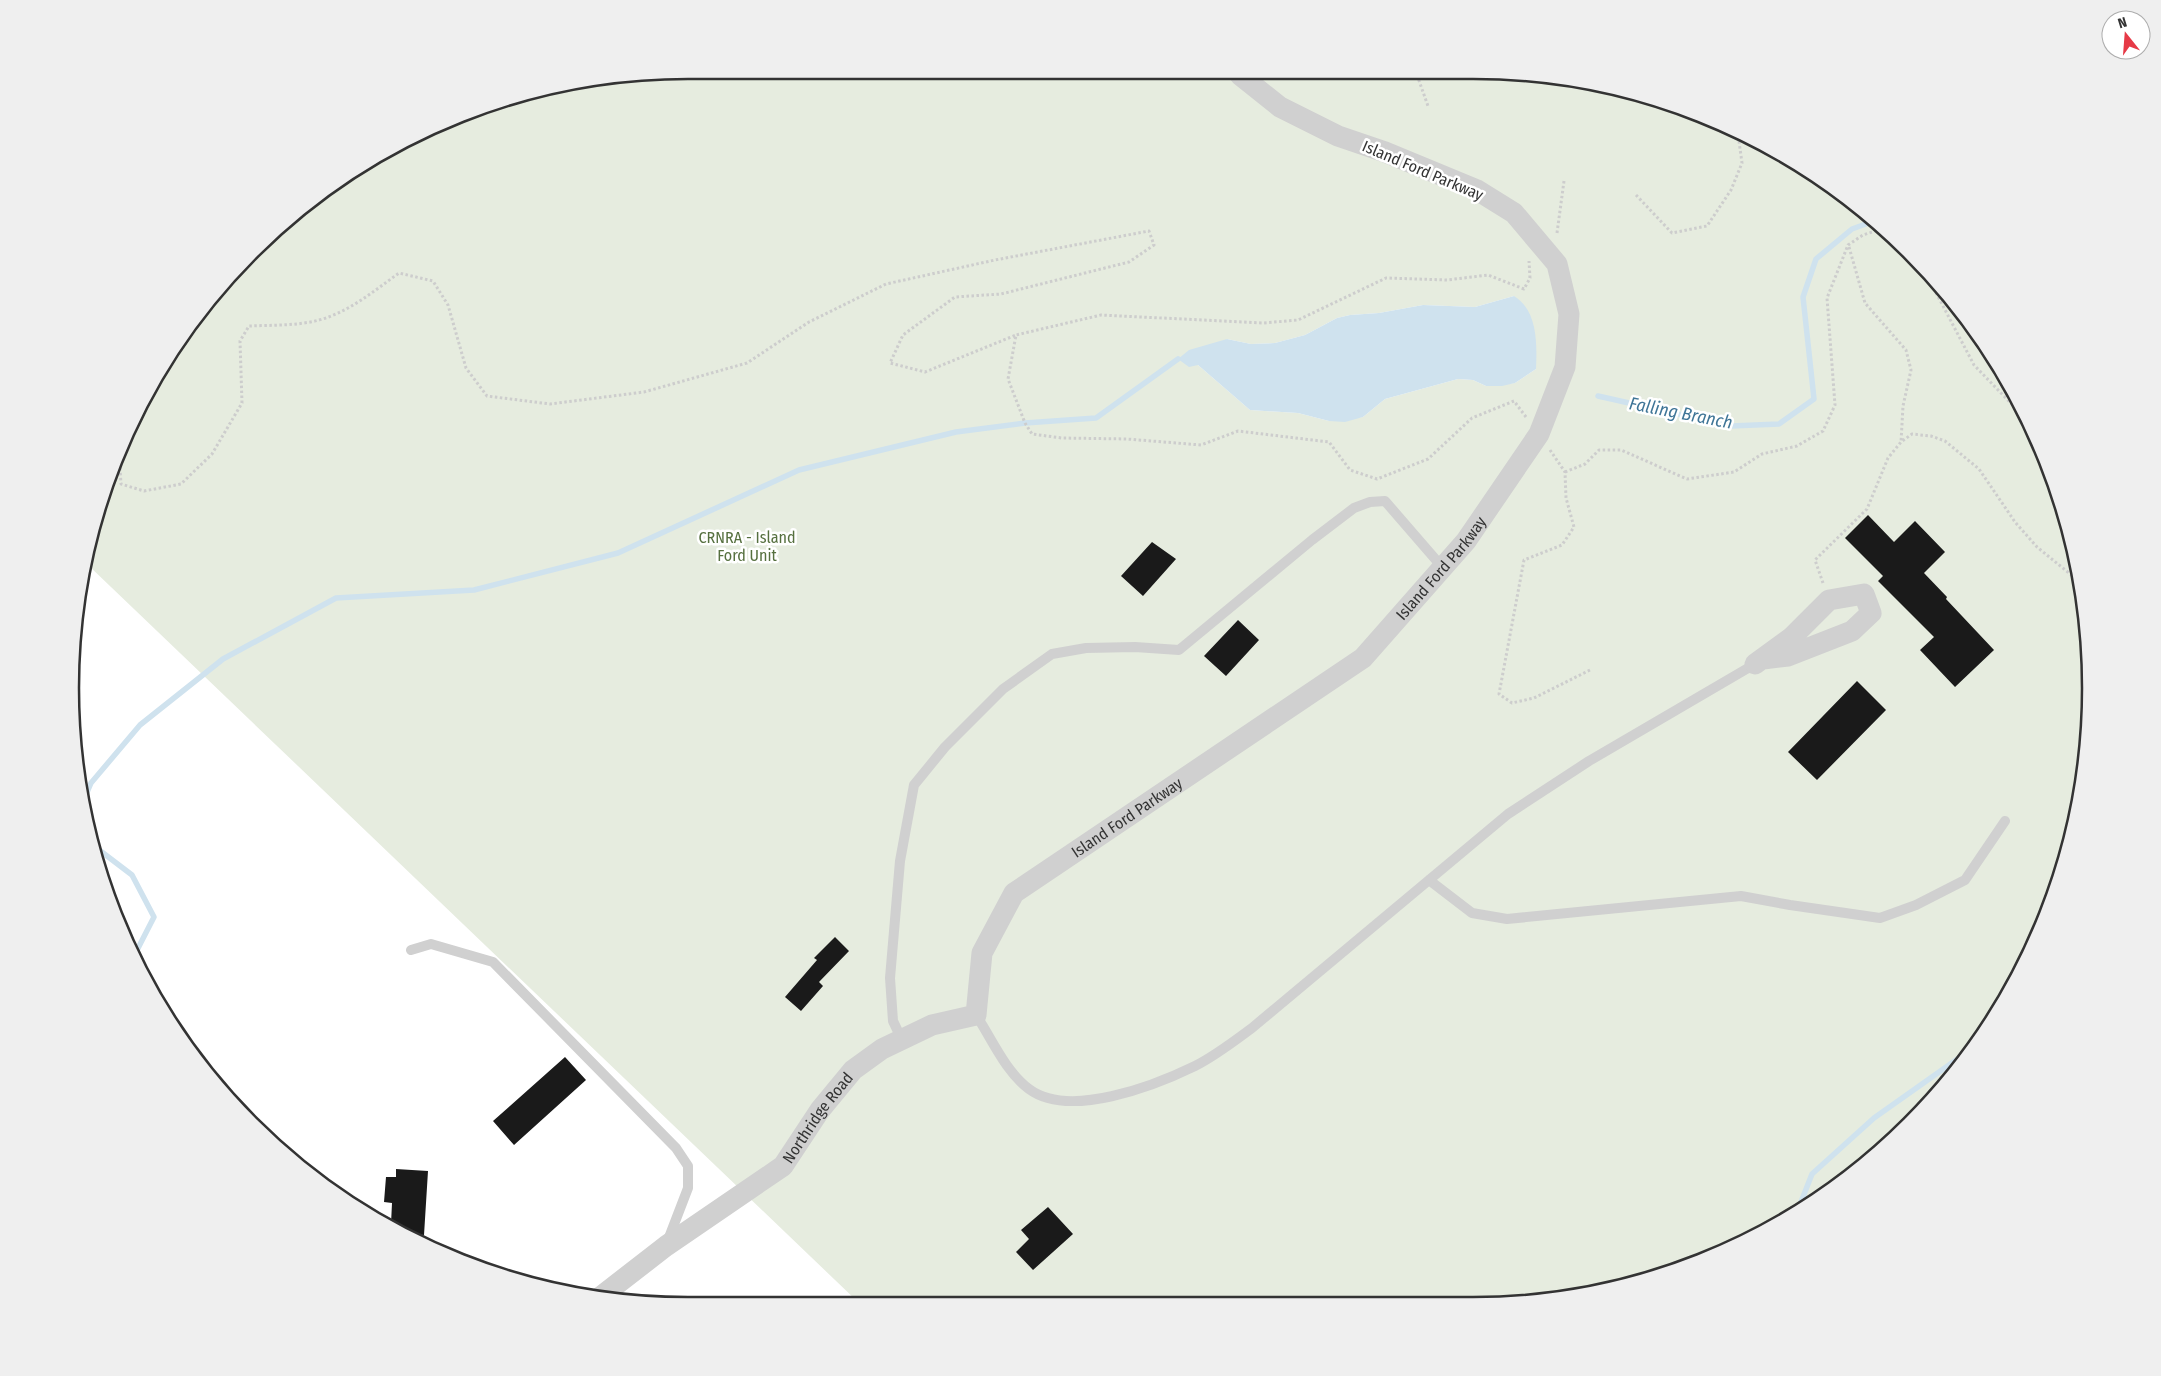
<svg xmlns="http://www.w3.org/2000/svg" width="2161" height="1376" viewBox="0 0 2161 1376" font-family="'Fira Sans Condensed',sans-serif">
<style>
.green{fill:#e6ecdf;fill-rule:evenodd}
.water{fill:#cfe2ee}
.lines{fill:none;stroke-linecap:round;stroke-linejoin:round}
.stream{stroke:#cfe2ee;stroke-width:5.5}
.building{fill:#1a1a1a}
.path{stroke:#cdcdcd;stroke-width:3;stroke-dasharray:2.5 2.5;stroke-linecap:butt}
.lane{stroke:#d0d0d0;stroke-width:10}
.street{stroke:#d0d0d0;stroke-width:21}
.labels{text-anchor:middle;stroke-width:5;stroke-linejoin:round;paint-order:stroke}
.street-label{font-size:16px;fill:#333;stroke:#fff}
.park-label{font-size:16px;fill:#56703f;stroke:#fff}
.water-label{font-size:18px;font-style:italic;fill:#3f7597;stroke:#fff}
.rim{fill:none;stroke:#333;stroke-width:2.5}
</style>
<rect width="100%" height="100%" fill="#fff"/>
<path class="green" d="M 607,75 L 1553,75 L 1710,117 L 1849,198 L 1938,281 L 2008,379 L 2058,490 L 2086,608 L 2090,729 L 2070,848 L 2027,962 L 1963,1064 L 1880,1153 L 1747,1242 L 1633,1285 L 1514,1305 L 858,1302 L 88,565 L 103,489 L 153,379 L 198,312 L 251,251 L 344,174 L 490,103 ZM 1514,296 L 1536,369 L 1515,383 L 1486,386 L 1473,380 L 1458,379 L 1385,399 L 1363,417 L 1329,421 L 1298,413 L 1250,410 L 1198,365 L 1227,339 L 1251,344 L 1275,343 L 1305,335 L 1337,318 L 1350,315 L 1379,313 L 1423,305 L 1475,307 Z"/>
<path class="water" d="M 1514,296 C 1538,311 1537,344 1536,369 L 1515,383 L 1502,386 L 1486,386 L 1473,380 L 1458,379 L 1385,399 L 1363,417 L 1345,422 L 1329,421 L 1298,413 L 1250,410 L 1198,365 L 1189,367 L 1178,359 L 1189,350 L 1227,339 L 1251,344 L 1275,343 L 1305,335 L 1337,318 L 1350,315 L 1379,313 L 1423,305 L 1475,307 Z"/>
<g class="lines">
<path class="stream" d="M 1598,396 L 1731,426 L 1779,424 L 1814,399 L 1803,297 L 1816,259 L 1852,229 L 1874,221
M 82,804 L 91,783 L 140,725 L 223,659 L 336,598 L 474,590 L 618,553 L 799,470 L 956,432 L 1025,423 L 1096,418 L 1178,359
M 90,843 L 132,875 L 154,917 L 134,956
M 1799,1207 L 1812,1174 L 1874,1118 L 1973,1048"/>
</g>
<path class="building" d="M 1868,515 L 1894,542 L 1915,521 L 1945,552 L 1924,573 L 1947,597 L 1946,599 L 1994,650 L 1955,687 L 1920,650 L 1934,637 L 1878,581 L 1883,576 L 1845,538 Z
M 1152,542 L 1176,559 L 1143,596 L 1121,576 Z
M 1238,620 L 1259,640 L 1226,676 L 1204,656 Z
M 1857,681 L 1886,710 L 1817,780 L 1788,752 Z
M 835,937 L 849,951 L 819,982 L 823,986 L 801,1011 L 785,997 L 817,960 L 814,958 Z
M 565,1057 L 586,1080 L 514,1145 L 493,1121 Z
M 396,1169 L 428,1171 L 424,1235 L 408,1234 L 391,1224 L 392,1203 L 384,1202 L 386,1177 L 396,1177 Z
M 1048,1207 L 1073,1234 L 1033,1270 L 1016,1252 L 1029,1239 L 1021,1230 Z"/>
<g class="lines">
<path class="path" d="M 1417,75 L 1428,106
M 1636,195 L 1672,233 L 1707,226 L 1731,190 L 1742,163 L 1738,134
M 1557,233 L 1564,181
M 1849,247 L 1865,303 L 1906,350 L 1911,370 L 1903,406 L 1901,442
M 1922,266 L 1974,365 L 2027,420
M 1526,417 L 1514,401 L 1472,418 L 1428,459 L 1377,479 L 1350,470 L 1329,442 L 1238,431 L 1201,445 L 1127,439 L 1062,438 L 1032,434 L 1025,423 L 1008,379 L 1016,335 L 1101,315 L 1263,323 L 1298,320 L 1386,278 L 1447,280 L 1488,275 L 1524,289 L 1530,278 L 1529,261
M 1550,450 L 1565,472 L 1566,498 L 1574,527 L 1562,545 L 1524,560 L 1499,694 L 1512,703 L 1534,698 L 1592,669
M 119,453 L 121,484 L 144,491 L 181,484 L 212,454 L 242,403 L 240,341 L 249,326 C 271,325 297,326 319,320 C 349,312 374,291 399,273 L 433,281 L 448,305 L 466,368 L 487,396 L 550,404 L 644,392 L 747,363 L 809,322 L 886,284 L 995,260 L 1149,231 L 1154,245 L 1129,262 L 1001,294 L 955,297 L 903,335 L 890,363 L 925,372 L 1016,335
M 1565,472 L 1585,464 L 1599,450 L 1621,450 L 1687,479 L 1734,472 L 1762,454 L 1797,446 L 1823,431 L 1835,405 L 1827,298 L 1848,245 L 1863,235 L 1882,229
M 1823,583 L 1815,560 L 1867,509 L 1888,458 L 1901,442 L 1912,434 L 1931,436 L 1945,441 L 1979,469 L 2015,522 L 2037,547 L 2080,582"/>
<path class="lane" d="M 1429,880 L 1472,913 L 1507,919 L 1741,896 L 1790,905 L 1880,918 L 1916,905 L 1965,880 L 2005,821
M 411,950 L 431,944 L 493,962 L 676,1148 L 688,1166 L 688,1188 L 668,1240
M 976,1015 C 992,1039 1005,1071 1029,1089 C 1069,1119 1154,1086 1195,1066 C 1215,1056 1233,1042 1252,1028 L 1508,814 L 1589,761 L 1755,664
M 902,1040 L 893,1021 L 890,978 L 900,861 L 914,785 L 945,747 L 1003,689 L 1052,654 L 1086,648 L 1135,647 L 1179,650 L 1312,540 L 1354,508 L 1370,502 L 1385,501 L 1443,568"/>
<g class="street">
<path d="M 1755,664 L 1792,637 L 1829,600 L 1864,594 L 1871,613 L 1852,631 L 1788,656 L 1763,659"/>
<path id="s1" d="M 599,1298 L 666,1246 L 783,1166 L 820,1110 L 853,1070 L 882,1049 L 932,1025 L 976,1015 L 982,953 L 1014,893 L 1363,658 L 1466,541 L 1539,434 L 1565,367 L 1569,314 L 1557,264 L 1514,213 L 1477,190 L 1385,152 L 1338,136 L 1280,107 L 1240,75"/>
</g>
</g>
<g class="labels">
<g class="street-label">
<text transform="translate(1423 170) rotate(23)" y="6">Island Ford Parkway</text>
<text dy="6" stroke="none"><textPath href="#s1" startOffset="1152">Island Ford Parkway</textPath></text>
<text dy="6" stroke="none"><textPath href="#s1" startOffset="748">Island Ford Parkway</textPath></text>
<text dy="6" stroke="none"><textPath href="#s1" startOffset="286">Northridge Road</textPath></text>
</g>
<g class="park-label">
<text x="747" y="543">CRNRA - Island<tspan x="747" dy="18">Ford Unit</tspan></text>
</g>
<g class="water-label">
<text transform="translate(1681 413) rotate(11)" y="6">Falling Branch</text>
</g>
</g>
<path d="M0 0H2161V1376H0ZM688 79H1473A609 609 0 0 1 2082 688V688A609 609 0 0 1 1473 1297H688A609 609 0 0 1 79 688V688A609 609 0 0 1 688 79Z" fill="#efefef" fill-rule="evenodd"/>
<path class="rim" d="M688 79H1473A609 609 0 0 1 2082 688V688A609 609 0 0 1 1473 1297H688A609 609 0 0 1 79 688V688A609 609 0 0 1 688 79Z"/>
<g transform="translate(2126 35) rotate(343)"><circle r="24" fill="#ffffff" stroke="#adadad"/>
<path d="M0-4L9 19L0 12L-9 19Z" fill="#e63946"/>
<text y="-8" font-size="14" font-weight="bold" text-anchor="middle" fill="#333333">N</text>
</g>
</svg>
